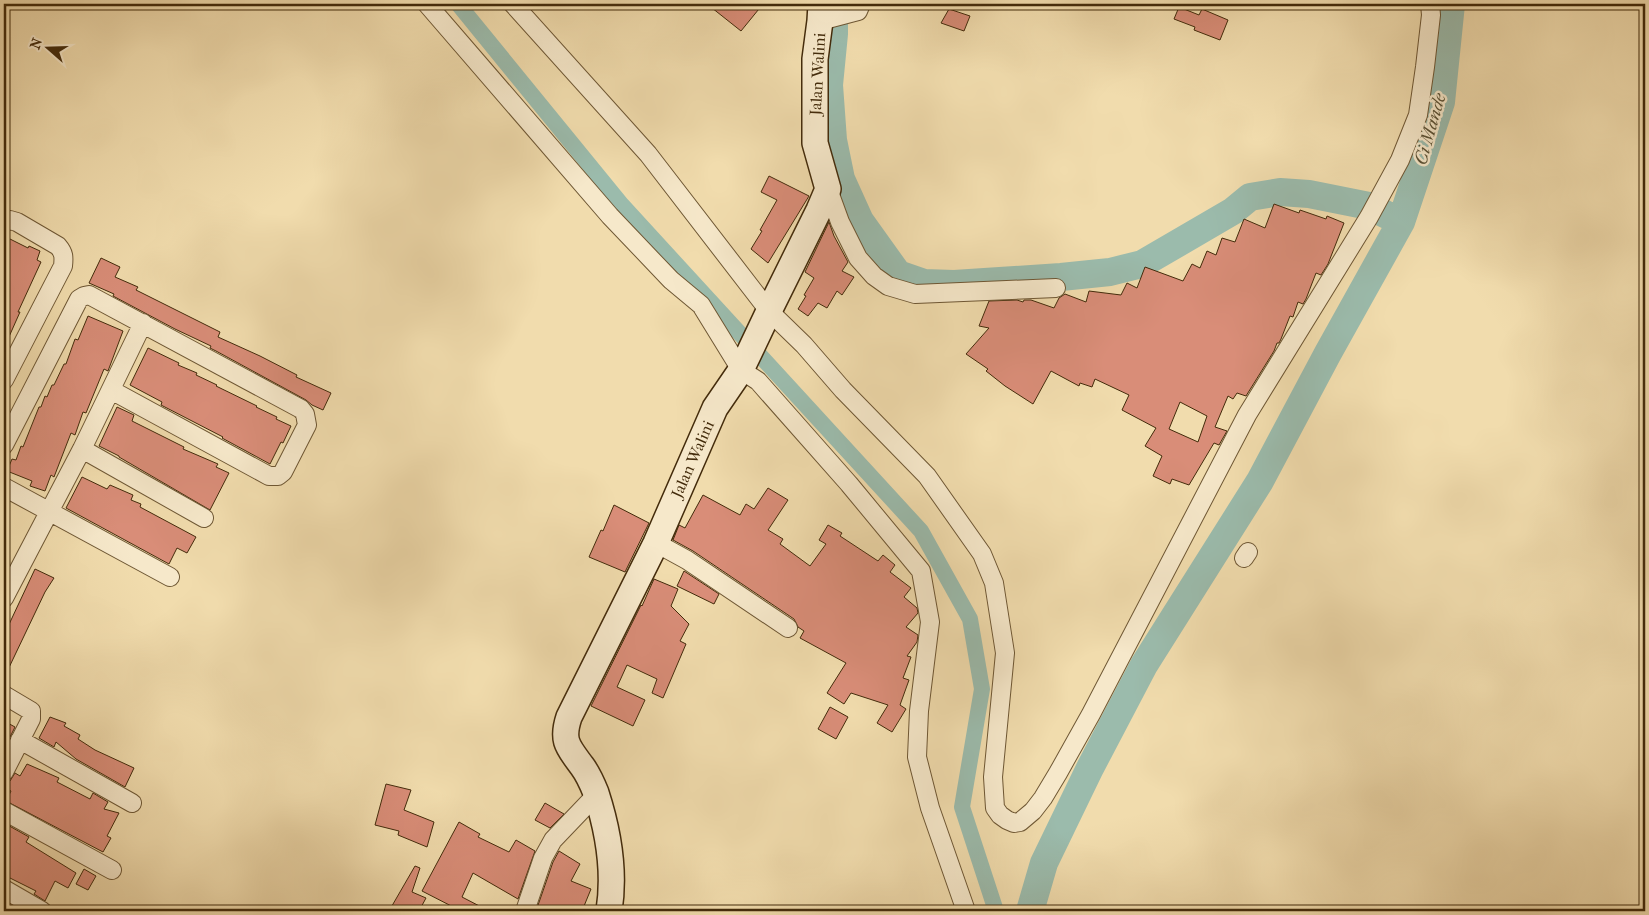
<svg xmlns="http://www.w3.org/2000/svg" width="1649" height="915" viewBox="0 0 1649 915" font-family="'IM FELL French Canon',serif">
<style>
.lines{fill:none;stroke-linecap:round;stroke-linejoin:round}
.canal{stroke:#9bbbac;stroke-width:16}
.river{stroke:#9bbbac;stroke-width:28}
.building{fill:#d98d78;stroke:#432b0b;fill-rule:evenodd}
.street-casing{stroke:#6e5734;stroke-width:20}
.secondary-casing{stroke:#432b0b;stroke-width:28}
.street{stroke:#f6e8ca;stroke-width:18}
.secondary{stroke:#f6e8ca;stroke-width:25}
.labels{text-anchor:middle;stroke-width:5;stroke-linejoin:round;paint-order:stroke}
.street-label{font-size:16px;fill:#432b0b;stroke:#f6e8ca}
.water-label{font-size:18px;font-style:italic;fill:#594f33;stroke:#f6e8ca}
</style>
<rect width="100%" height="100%" fill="#f1dcad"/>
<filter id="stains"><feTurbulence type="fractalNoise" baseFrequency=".004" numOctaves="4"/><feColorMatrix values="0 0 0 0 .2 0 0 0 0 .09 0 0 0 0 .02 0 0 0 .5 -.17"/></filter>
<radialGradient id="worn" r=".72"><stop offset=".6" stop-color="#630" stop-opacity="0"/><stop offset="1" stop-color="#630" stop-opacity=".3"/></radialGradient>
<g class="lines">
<path class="canal" d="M 458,4 L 622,205 L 921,531 L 970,619 L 982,689 L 962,807 L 996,911"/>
<path class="river" d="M 834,4 L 834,34 L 829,85 L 833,140 L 841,179 L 860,221 L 898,274 L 924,283 L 954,284 L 1061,277 L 1110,272 L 1142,264 L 1233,211 L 1250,197 L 1280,192 L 1309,194 L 1369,206 L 1401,222 L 1328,353 L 1260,481 L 1144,665 L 1090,768 L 1044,863 L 1030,911
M 1401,222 L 1441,102 L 1451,4"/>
</g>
<path class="building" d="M 707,4 L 763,4 L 741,31 Z
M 1179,7 L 1199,15 L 1202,9 L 1228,20 L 1220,40 L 1194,30 L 1195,27 L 1174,19 Z
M 949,9 L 970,16 L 964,31 L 941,23 Z
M 769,176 L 809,196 L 768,263 L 751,249 L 762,231 L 760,230 L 777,200 L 761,192 Z
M 1274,204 L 1299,213 L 1300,210 L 1326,219 L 1327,216 L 1344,223 L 1328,264 L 1321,275 L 1316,273 L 1306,299 L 1303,304 L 1298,302 L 1293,317 L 1290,316 L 1281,339 L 1279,343 L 1277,343 L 1274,351 L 1246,396 L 1237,393 L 1233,399 L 1228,396 L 1215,427 L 1227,431 L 1219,445 L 1214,443 L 1189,485 L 1172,479 L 1170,484 L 1153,476 L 1162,456 L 1145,446 L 1156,428 L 1122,410 L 1129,395 L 1095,379 L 1092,387 L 1080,383 L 1079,386 L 1051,371 L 1033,404 L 1005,386 L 986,371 L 988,369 L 966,354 L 989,328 L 979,326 L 989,301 L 1017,300 L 1023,302 L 1024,300 L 1031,300 L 1054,308 L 1059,298 L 1065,294 L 1086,302 L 1089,291 L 1121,295 L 1127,283 L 1137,288 L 1145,267 L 1183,281 L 1192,264 L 1200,268 L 1207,251 L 1216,255 L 1222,238 L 1235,242 L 1244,219 L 1265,228 ZM 1180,402 L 1207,416 L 1198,442 L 1169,429 Z
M 829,222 L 834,236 L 848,262 L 842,271 L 854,277 L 842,295 L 837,291 L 827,308 L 818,303 L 808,316 L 798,309 L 806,296 L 804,295 L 814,278 L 805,272 Z
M 4,236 L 28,248 L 29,246 L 40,251 L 37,260 L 41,262 L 18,312 L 20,312 L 4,348 Z
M 101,258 L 120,267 L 115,277 L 138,287 L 136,290 L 220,332 L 218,337 L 260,356 L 297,375 L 296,377 L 331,393 L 323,410 L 312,405 L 306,400 L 216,351 L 210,348 L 211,346 L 175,329 L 113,296 L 114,294 L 89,283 Z
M 88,316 L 123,331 L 108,371 L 104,369 L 86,413 L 83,412 L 75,435 L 71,433 L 54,477 L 51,475 L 45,491 L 30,486 L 32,481 L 7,471 L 12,459 L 16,460 L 21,446 L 23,447 L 39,407 L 41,407 L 45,396 L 47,397 L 52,385 L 54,385 L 64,364 L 66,364 L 75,339 L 78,340 Z
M 148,348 L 179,363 L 178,365 L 197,373 L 196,375 L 217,385 L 216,386 L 257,406 L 256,407 L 277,417 L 276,419 L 291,426 L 283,443 L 281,442 L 270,464 L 222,438 L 223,437 L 161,405 L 162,402 L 130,385 Z
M 117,407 L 134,415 L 132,421 L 184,447 L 183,449 L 218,464 L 216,467 L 229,473 L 210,510 L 119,457 L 119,456 L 99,446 Z
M 82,477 L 107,489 L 110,485 L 133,495 L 131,500 L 141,504 L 140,507 L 196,537 L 187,553 L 177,548 L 169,564 L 66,508 Z
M 768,488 L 788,500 L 768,530 L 783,539 L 780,544 L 810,566 L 826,544 L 819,540 L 828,525 L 842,533 L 840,536 L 878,561 L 883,555 L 895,565 L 890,572 L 911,588 L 904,597 L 917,608 L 918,613 L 906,627 L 918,635 L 917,642 L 907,656 L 911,657 L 903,678 L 909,680 L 900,705 L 906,709 L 892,732 L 877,723 L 888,705 L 851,693 L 844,704 L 827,693 L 846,663 L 800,638 L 804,631 L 798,627 L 794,619 L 693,551 L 673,540 L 679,525 L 685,528 L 703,495 L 740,515 L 746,504 L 754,509 Z
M 614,505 L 649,523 L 625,572 L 589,557 L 601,530 L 603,531 Z
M 35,569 L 54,578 L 45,592 L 4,678 L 4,635 Z
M 684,571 L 719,594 L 714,604 L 677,586 Z
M 654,579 L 678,589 L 671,606 L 689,624 L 680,641 L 686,644 L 663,698 L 652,693 L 657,679 L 627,665 L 617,687 L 645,700 L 633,726 L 591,706 L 641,605 L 642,606 Z
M 830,707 L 848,717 L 836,739 L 818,729 Z
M 50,717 L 66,723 L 64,726 L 80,735 L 78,739 L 95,750 L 134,768 L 125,787 L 76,759 L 56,742 L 54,747 L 39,738 Z
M 4,721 L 15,727 L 4,749 Z
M 27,764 L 59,778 L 57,782 L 90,799 L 93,793 L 108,802 L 104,809 L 119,813 L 107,836 L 111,838 L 103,852 L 6,801 L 11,791 L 4,787 L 4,782 L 10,781 L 15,773 L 20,776 Z
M 386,784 L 411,790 L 404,810 L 434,822 L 427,847 L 398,835 L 399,831 L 375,825 Z
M 545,803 L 564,814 L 550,828 L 535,820 Z
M 459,822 L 480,834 L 478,837 L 509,852 L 516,840 L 535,851 L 518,899 L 473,873 L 462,897 L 489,911 L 461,911 L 422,891 Z
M 4,823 L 29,837 L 26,842 L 76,873 L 68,888 L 55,881 L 45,901 L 34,894 L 36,891 L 4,875 Z
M 559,851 L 580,864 L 571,881 L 591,889 L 582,911 L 536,911 L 553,862 Z
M 415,866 L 420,868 L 412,892 L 426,898 L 419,911 L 389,911 Z
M 84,869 L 96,876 L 88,890 L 76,884 Z"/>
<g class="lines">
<defs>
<path id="street" d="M 427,4 L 610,216 L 671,280 L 701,305 L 741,370 L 758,381 L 849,484 L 921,571 L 930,622 L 919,711 L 917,757 L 930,808 L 966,911
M 513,4 L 648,154 L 769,311 L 804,345 L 843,390 L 927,476 L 982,554 L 994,583 L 1005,653 L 993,777 L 995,808 L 1000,815 L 1007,820 L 1014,823 L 1020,822 L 1033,811 L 1043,798 L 1058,773 L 1091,714 L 1247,415 L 1369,217 L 1400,160 L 1418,115 L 1425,67 L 1431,15 L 1430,4
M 820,21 L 858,11 L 861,4
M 828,189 L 840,222 L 858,258 L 874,276 L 888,286 L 915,294 L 1056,288
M 4,222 L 10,220 L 17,222 L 58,246 C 64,253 64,257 63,266 L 4,380
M 4,445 L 79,299 L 84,296 L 89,295 L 301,409 L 305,414 L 307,425 L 283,472 L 278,476 L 269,476 L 111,390
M 82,449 L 204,518
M 4,487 L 170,577
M 656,543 L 687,560 L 788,628
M 1244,558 L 1248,552
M 4,598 L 82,449 L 143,323
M 4,695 L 31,711 L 31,719 L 4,772
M 20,740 L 132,803
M 4,811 L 112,870
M 4,889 L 42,911
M 525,911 L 543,858 L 553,840 L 596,795"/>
<path id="secondary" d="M 609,911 C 615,873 608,830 596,793 C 592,783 588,774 582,766 C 568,747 561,741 569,717 L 656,543 L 715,408 L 741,370 L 769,311 L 819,210 L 828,189 L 815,143 L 815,59 L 820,21 L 821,4"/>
</defs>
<use href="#street" class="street-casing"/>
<use href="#secondary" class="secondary-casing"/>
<use href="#street" class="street"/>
<use href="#secondary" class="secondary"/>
</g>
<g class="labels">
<g class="street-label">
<text transform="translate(817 74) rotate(-87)" y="6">Jalan Walini</text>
<text transform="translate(692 459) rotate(-66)" y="6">Jalan Walini</text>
</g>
<g class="water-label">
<text transform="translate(1430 129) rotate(-74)" y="6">Ci Mande</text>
</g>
</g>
<rect width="1649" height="915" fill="none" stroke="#f1dcad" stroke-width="20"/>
<rect x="5" y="5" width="1639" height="905" fill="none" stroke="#432b0b" stroke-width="2.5"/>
<rect x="10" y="10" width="1629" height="895" fill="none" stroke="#432b0b"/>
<g transform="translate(48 48) rotate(290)" stroke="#f6e8ca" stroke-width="4" paint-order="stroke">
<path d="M0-4L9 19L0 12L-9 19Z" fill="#432b0b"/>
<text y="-8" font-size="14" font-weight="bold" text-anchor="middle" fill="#432b0b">N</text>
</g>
<rect width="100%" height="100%" filter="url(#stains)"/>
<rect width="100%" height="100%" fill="url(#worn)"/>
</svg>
